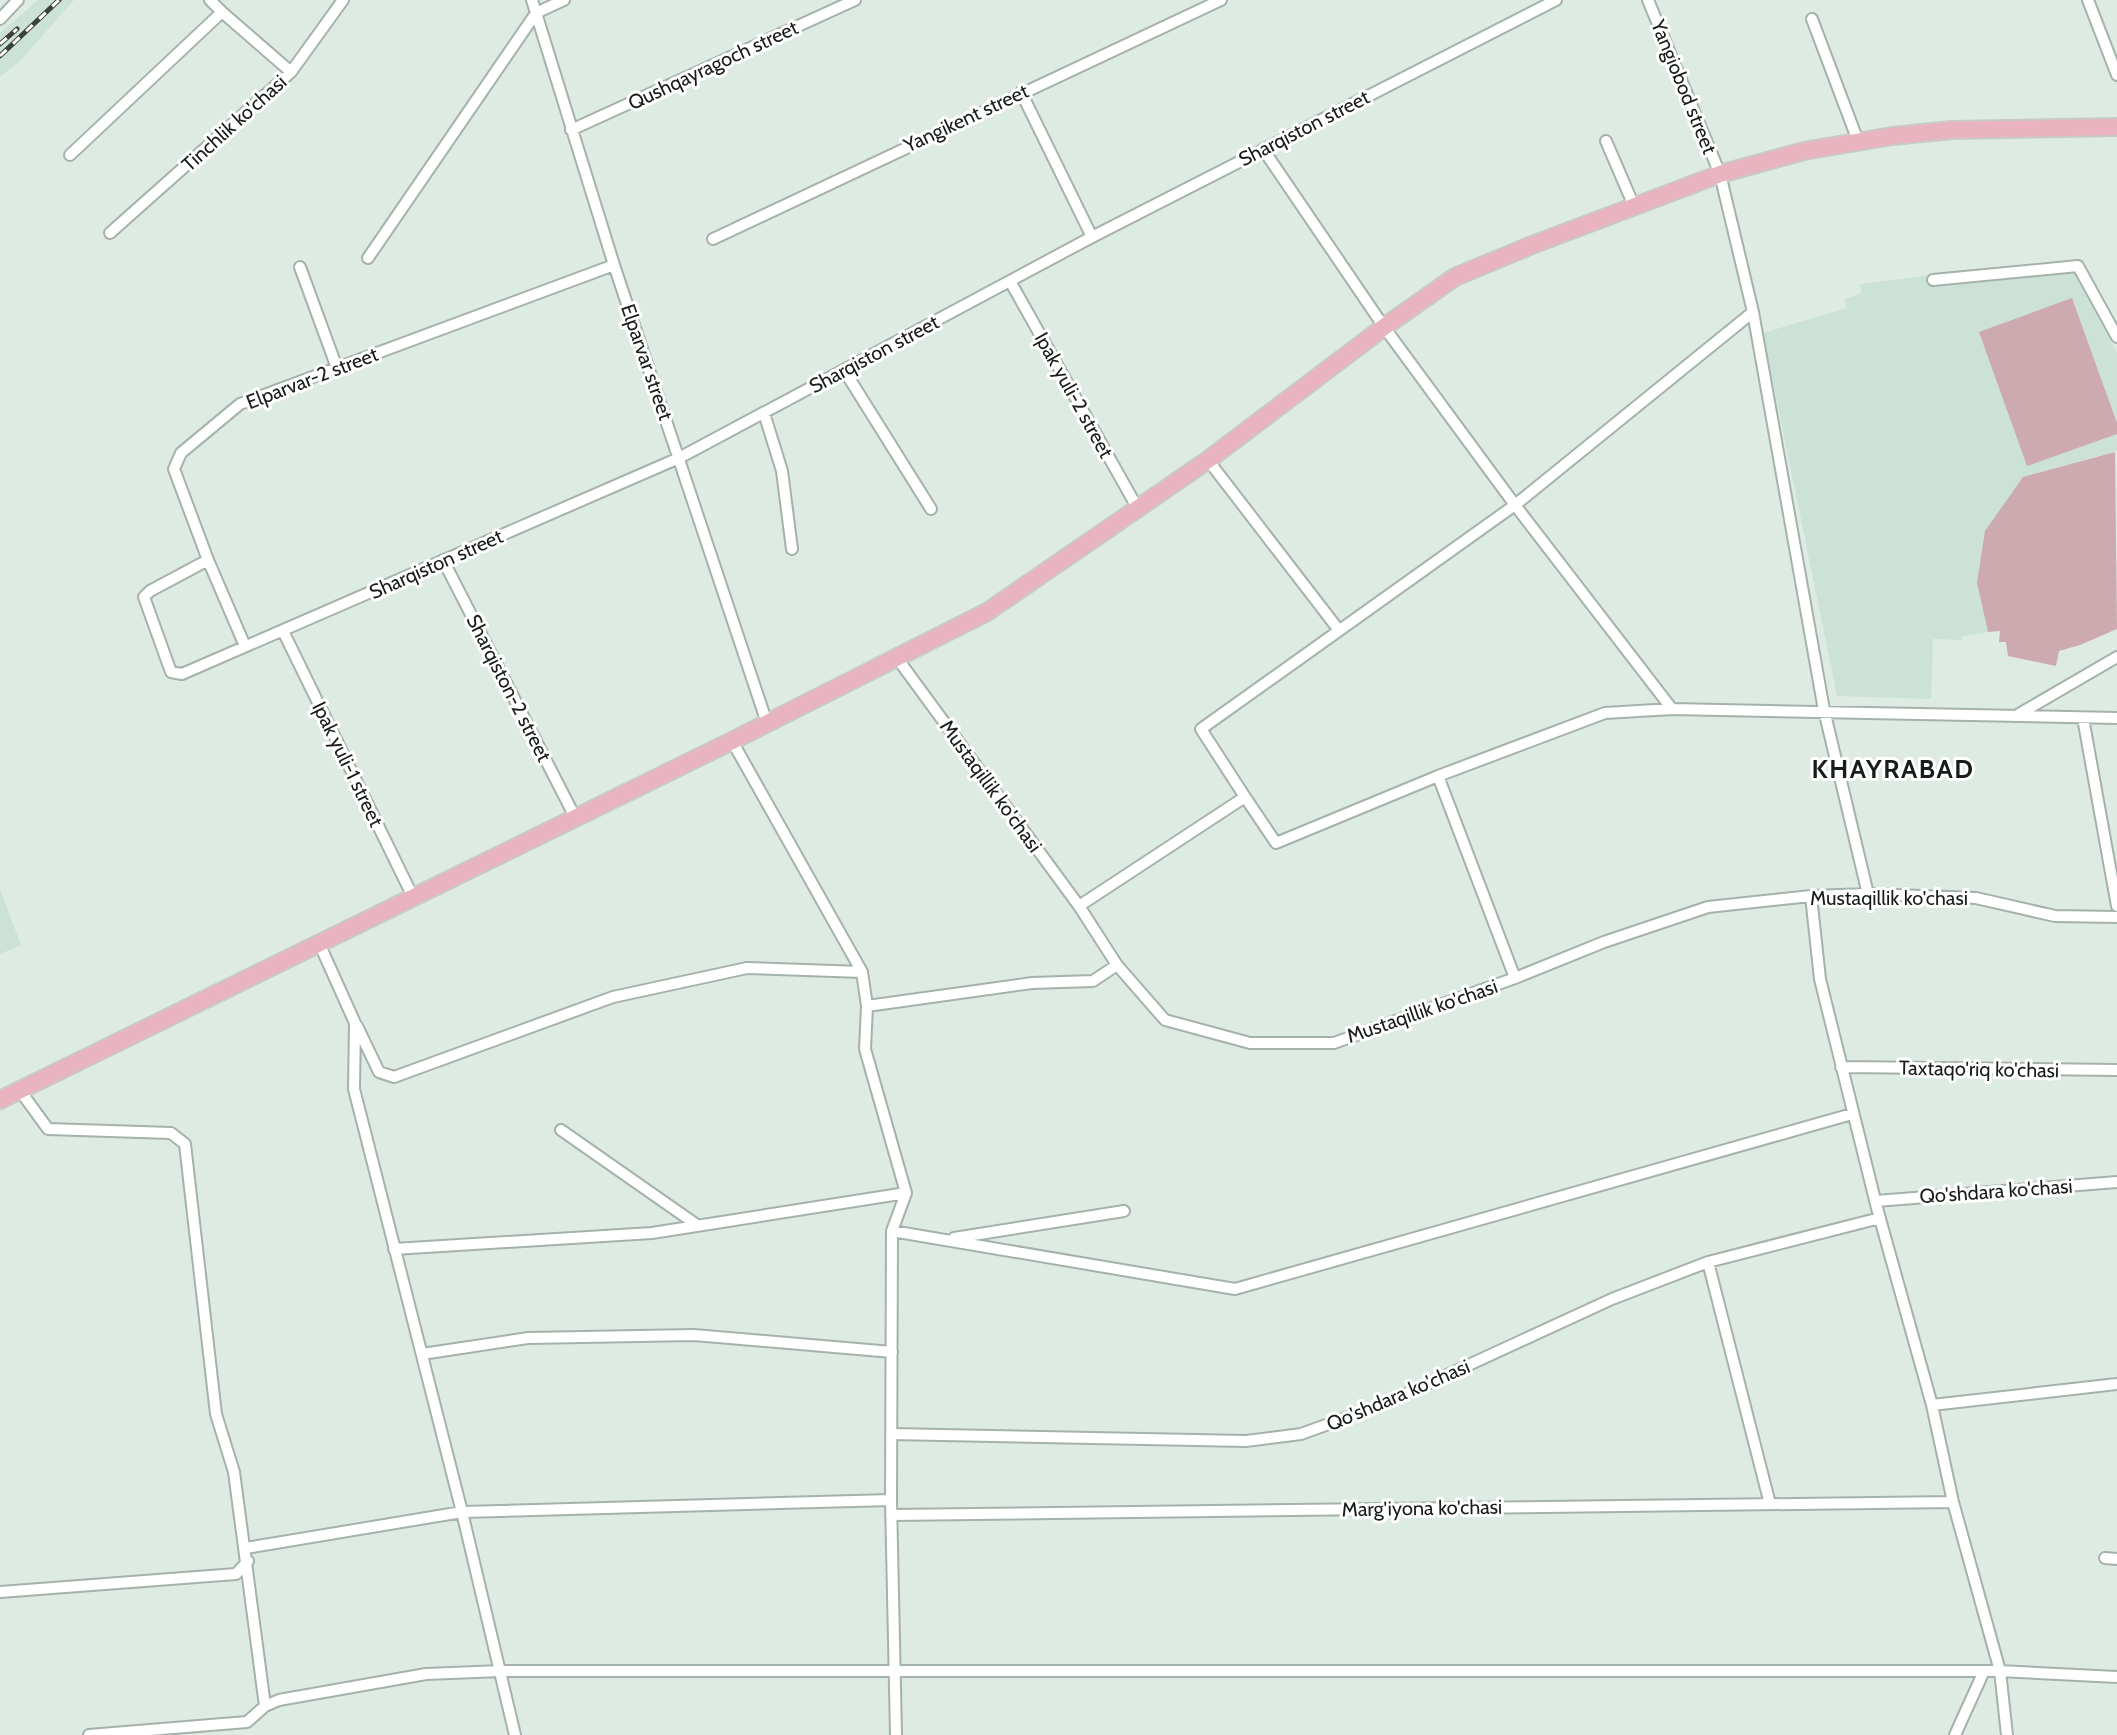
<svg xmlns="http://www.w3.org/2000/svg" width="2117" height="1735" viewBox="0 0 2117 1735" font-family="Cabin,sans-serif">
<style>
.built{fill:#cde2d6}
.green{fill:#cdaab0}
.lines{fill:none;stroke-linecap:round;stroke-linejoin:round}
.street-casing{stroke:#a5b2ab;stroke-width:14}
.primary-casing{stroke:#c8c9c8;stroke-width:20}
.street{stroke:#fff;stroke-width:10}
.primary{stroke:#e9b3bf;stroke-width:16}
.rail-casing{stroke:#3b423e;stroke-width:5}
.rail{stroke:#fff;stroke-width:3;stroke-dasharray:9;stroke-linecap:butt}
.labels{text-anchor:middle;stroke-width:6;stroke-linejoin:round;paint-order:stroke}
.street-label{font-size:20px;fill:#181d1a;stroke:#fff}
.district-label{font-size:26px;font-weight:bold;letter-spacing:1.5px;fill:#181d1a;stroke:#fff}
</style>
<rect width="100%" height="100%" fill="#ddebe3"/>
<path class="built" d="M 38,0 L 74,0 L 21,60 L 0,77 L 0,33 Z
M 2073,273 L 2080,279 L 2117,353 L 2117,451 L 2023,477 L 1977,583 L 1988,632 L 1963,636 L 1962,640 L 1933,639 L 1931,699 L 1837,696 L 1763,333 L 1847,308 L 1844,300 L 1861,293 L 1860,284 L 1932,275 L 1933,283 Z
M 0,889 L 21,945 L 0,954 Z"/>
<path class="green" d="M 2072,298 L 2117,423 L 2117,434 L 2027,466 L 1979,332 Z
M 2115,452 L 2117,629 L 2080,645 L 2059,651 L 2056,666 L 2008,656 L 2006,642 L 1999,642 L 2000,631 L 1988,632 L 1977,583 L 1985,531 L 2023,477 Z"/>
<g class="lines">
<defs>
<path id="street" d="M 210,0 L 222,12
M 532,0 L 614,265 L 767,723
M 1648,0 L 1720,174 L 1753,312 L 1515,505 L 1672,709 L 2117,718
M 2088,0 L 2117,75
M 0,19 L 18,0
M 1812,19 L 1858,141
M 1021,92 L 1092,237
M 571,130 L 855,0
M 1606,141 L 1634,206
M 70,155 L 222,12 L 291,72
M 110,233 L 291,72 L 343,0
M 713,239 L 1221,0
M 368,258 L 536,13 L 564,0
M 614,265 L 240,404 L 181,453 L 174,469 L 208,560 L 150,591 L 144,597 L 171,672 L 182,674 L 679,458 L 1092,237 L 1556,0
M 300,267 L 337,368
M 1933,280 L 2078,266 L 2117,337
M 1010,281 L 1138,509
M 1753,312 L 1824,710 L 1868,894
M 844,370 L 931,509
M 764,413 L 782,471 L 792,549
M 1208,460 L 1338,629
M 208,560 L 245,646
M 443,560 L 575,817
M 283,631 L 413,897
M 897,658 L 1079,906 L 1117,965 L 1165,1020 L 1250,1043 L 1334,1043 L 1515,978 L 1604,942 L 1708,907 L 1811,896 L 1868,894 L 1976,898 L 2055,916 L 2117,917
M 2019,714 L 2117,657
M 2083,718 L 2117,906
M 732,741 L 862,972 L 867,1006 L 865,1049 L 906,1193 L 892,1231 L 891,1500 L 896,1735
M 1438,776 L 1515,978
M 1245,797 L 1276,843 L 1438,776 L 1605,713 L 1672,709
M 1811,896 L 1820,979 L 1877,1208 L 1932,1405 L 1953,1502 L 2000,1671 L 2007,1735
M 1079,906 L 1245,797 L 1201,729 L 1515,505 L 1384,327 L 1263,149
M 319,943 L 355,1023 L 354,1089 L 462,1512 L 515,1735
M 867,1006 L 1032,983 L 1093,981 L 1117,965
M 357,1026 L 379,1072 L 394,1077 L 613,997 L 747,968 L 862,972
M 1841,1067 L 2117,1070
M 21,1092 L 48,1129 L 171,1133 L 185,1144 L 216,1414 L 234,1472 L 265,1706
M 561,1130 L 697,1225
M 1876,1201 L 2117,1182
M 892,1231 L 1235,1289 L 1852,1114
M 954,1238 L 1124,1211
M 394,1249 L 652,1233 L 906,1193
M 1708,1262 L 1770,1504
M 422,1354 L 528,1338 L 694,1335 L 892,1352
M 1932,1405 L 2117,1384
M 891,1434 L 1246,1441 L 1301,1434 L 1384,1404 L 1612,1299 L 1708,1262 L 1880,1218
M 891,1515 L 1953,1502
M 246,1548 L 462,1512 L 891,1500
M 2105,1558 L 2117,1559
M 0,1592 L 236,1574 L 248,1561
M 89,1735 L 247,1722 L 265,1706 L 279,1700 L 426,1674 L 501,1671 L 2000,1671 L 2117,1677
M 1955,1735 L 1984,1671"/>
<path id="primary" d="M 0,1100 L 732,741 L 987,612 L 1208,460 L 1384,327 L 1455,277 L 1532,245 L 1720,174 L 1804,151 L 1892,136 L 1952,130 L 2117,127"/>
</defs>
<use href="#street" class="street-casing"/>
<use href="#primary" class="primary-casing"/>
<use href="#street" class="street"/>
<use href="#primary" class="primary"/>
<defs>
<path id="rail" d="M 0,44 L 17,29
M 0,56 L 59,0"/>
</defs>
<use href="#rail" class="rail-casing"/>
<use href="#rail" class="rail"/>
</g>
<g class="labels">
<g class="street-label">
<text transform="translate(713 65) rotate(-25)" y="7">Qushqayragoch street</text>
<text transform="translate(1684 87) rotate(68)" y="7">Yangiobod street</text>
<text transform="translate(966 118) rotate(-25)" y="7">Yangikent street</text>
<text transform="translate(234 123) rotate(-42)" y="7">Tinchlik ko'chasi</text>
<text transform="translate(1304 128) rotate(-27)" y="7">Sharqiston street</text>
<text transform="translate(874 354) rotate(-28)" y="7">Sharqiston street</text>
<text transform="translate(647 362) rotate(71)" y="7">Elparvar street</text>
<text transform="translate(312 378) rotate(-21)" y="7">Elparvar-2 street</text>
<text transform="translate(1074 395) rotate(61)" y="7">Ipak yuli-2 street</text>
<text transform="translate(436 564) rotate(-24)" y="7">Sharqiston street</text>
<text transform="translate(509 688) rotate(63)" y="7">Sharqiston-2 street</text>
<text transform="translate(348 764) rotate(64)" y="7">Ipak yuli-1 street</text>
<text transform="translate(991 786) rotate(54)" y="7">Mustaqillik ko'chasi</text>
<text x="1889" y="905">Mustaqillik ko'chasi</text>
<text transform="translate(1422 1011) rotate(-19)" y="7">Mustaqillik ko'chasi</text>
<text transform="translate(1979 1069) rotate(1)" y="7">Taxtaqo'riq ko'chasi</text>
<text transform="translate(1996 1191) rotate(-4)" y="7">Qo'shdara ko'chasi</text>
<text transform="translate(1398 1395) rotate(-23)" y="7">Qo'shdara ko'chasi</text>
<text transform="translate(1422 1508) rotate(-1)" y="7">Marg'iyona ko'chasi</text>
</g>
<g class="district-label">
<text x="1893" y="778">KHAYRABAD</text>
</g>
</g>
</svg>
